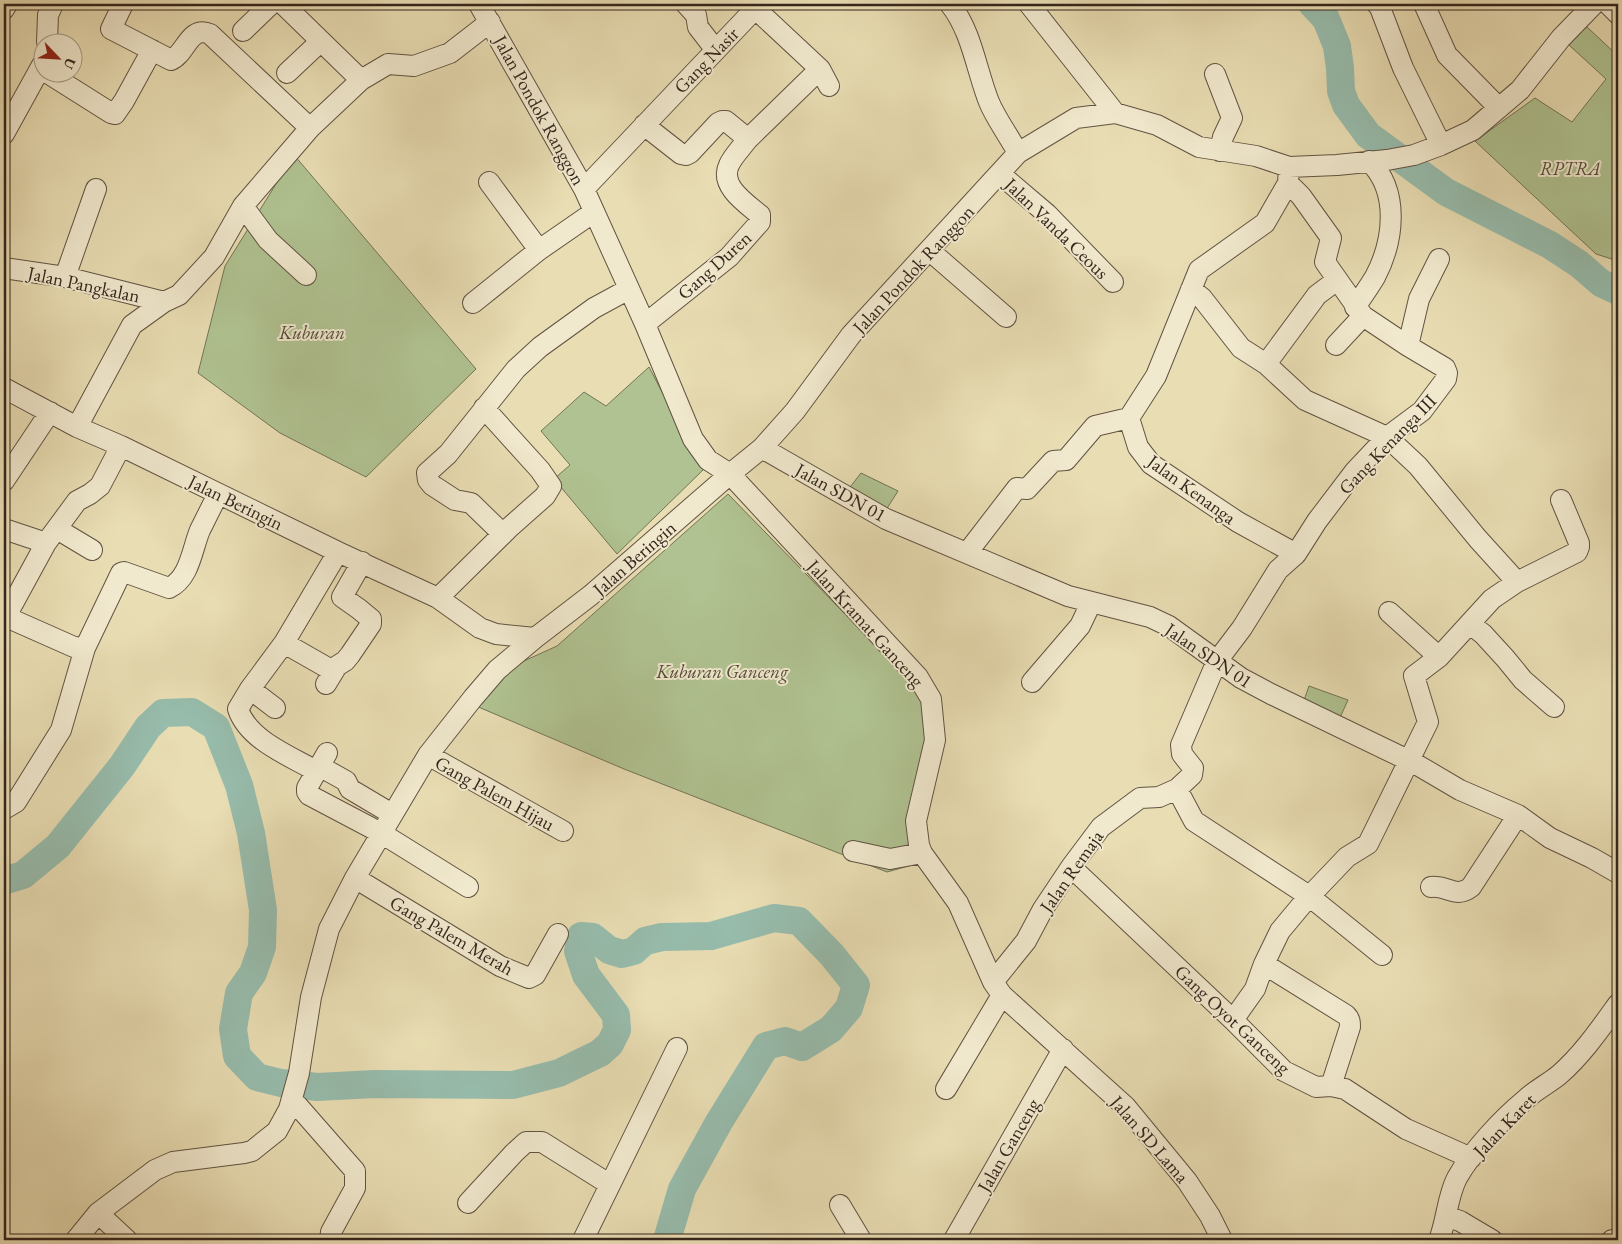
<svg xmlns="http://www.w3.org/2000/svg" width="1622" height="1244" viewBox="0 0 1622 1244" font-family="'EB Garamond',serif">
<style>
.green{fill:#b0c291;stroke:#727457}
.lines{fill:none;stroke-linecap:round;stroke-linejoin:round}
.river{stroke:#97bcac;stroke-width:28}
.minor-casing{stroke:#615342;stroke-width:22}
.minor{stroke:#f1e9ce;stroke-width:20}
.labels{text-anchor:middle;stroke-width:4;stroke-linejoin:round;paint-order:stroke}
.street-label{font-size:19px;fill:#34251d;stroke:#f1e9ce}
.park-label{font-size:19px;font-style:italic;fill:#534c3a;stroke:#f1e9ce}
</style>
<rect width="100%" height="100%" fill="#e9ddb3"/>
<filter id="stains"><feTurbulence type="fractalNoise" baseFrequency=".004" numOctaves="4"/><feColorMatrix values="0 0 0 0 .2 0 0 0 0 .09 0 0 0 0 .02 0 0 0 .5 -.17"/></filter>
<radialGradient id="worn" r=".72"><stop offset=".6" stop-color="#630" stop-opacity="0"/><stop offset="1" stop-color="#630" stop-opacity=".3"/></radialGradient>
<path class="green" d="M 1586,26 L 1618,56 L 1618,261 L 1596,254 L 1475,141 L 1535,98 L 1572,122 L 1606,79 L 1569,45 Z
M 294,155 L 476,369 L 366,477 L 280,433 L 198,373 L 225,266 Z
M 649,367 L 703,470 L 617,554 L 554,479 L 570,465 L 541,431 L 584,392 L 606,406 Z
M 861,473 L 898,491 L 886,510 L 847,491 Z
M 728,494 L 923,694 L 928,755 L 912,865 L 887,872 L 624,769 L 476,706 L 515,665 L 557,646 Z
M 1309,686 L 1348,700 L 1338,722 L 1303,703 Z"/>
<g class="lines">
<path class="river" d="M 1312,4 L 1326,19 L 1337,46 L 1340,68 L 1341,91 L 1346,105 L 1368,135 L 1446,192 L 1550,245 L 1579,264 L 1601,283 L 1618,291
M 4,881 L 23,875 L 58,846 L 122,766 L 148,727 L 163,713 L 192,712 L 216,727 L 239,785 L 251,833 L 263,910 L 262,947 L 253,973 L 239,993 L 233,1029 L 237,1056 L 257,1077 L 281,1083 L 317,1087 L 375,1084 L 513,1085 L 559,1073 L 600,1053 L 610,1044 L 617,1030 L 616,1015 L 586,975 L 578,951 L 581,936 L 593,937 L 609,950 L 622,954 L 634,951 L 645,941 L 662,937 L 711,936 L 774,918 L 799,921 L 832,955 L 856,985 L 849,1008 L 831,1029 L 802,1047 L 785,1041 L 766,1046 L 719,1122 L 682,1189 L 667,1240 L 669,1240"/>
<defs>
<path id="minor" d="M 123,4 L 111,29 L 171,60 C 186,54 189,25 210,34 L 310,128
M 283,4 L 361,80
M 479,4 L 584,189 L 645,324 L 693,439 L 708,460 L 730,474 L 918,677 L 931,699 L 935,740 L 916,821 L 919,845 L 922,853 L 958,903 L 993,982 L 1002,995 L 1126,1107 L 1187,1181 L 1210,1216 L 1222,1240
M 686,4 L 696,15 L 698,27 L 715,49
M 950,4 C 972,32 976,69 989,102 C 996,119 1009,136 1018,153
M 1029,4 L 1115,113
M 1377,4 L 1379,5 L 1403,68 L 1441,145
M 1424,4 L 1447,55 L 1499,108
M 1608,4 L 1618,14
M 4,9 L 7,4
M 490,22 L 450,53 L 414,66 L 388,64 L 361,80 L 310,128 L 243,206 L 214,257 L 179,295 L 164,302 L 132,325 L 77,427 L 121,446 L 338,552 L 438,598 L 480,628 L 496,634 L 535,638
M 243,31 L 271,4
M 47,42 L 48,15 L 53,4
M 46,72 L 111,113 L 115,114 L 124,101 L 152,50
M 287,73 L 321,41
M 1215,74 L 1232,118 L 1223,137 L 1220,151
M 644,125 L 681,154 L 686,155 L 690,153 L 718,123 L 722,121 L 726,121 L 748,139 C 742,147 733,156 729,165 C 719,186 747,204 760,215 L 760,222 L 729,257 L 645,324
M 4,134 L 42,65
M 748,139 L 820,69
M 1000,174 L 1047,214 L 1113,282
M 489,182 L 539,250
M 1288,183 L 1301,196 L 1331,238 L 1325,262 L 1363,316 L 1408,346 L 1445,368 L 1447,373 L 1446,379 L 1422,411 L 1387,437 L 1355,471 L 1317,521 L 1296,554
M 584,189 L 753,11 L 757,10 L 760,13 L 820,69 L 829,86
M 243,206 L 268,240 L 306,275
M 930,251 L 1006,317
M 4,268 L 65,277 L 164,302
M 65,277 L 96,189
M 1191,289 L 1202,298 L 1241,348 L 1266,364 L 1305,400 L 1387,437 L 1418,466 L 1478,539 L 1517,582
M 473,303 L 539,250 L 594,212
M 1355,307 C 1362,297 1369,287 1375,277 C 1394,241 1400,191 1369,161
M 1336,345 L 1363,316
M 1408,346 L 1419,299 L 1439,259
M 1266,364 L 1317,295 L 1337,280
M 4,388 L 77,427
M 762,448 L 886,519 L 1068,596 L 1150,617 L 1169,626 L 1241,678 L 1271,694 L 1414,763 L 1460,790 L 1518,815 L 1550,838 L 1592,858 L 1618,873
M 4,481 L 50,412
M 4,529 L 46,543
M 57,529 L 92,550
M 503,534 L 471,503 L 455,500 L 432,485 L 428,480 L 427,473 L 448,454 L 516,369 L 540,347 L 594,308 L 629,289
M 967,553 L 1017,488 L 1027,489 L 1053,461 L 1066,460 L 1095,426 L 1129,418
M 438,598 L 510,527 L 545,496 L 551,486 L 540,470 L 484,408
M 1389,612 L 1439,657
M 4,616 L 74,647 L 85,648
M 4,620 L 46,543 L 77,501 L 90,494 L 100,486 L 121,446
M 1470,624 L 1483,634 L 1505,658 L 1523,680 L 1554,707
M 284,643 L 333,671
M 1032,682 L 1080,626 L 1091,603
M 326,684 L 337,666 L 345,661 L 350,655 L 371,624 L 371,619 L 359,609 L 342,597 L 362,562
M 250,689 L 275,708
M 327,753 L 307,788 L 307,792 L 309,795 L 381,833 L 468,887
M 428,755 L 563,831
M 319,766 L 346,781 L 350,789 L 392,814
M 316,771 C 290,756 248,740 238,709 L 250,689 L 284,643 L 338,552
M 1177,789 L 1194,821 L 1309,896 L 1382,955
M 4,809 L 16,802 L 61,730 L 85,648 L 121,573 L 124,572 L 169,588 C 190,578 192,549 200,530 C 206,518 212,506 218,494
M 853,851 L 890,859 L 922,853
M 1071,867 L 1233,1020 L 1284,1071 L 1316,1087 L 1331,1086 L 1345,1089 L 1406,1129 L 1471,1158
M 355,878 L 500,966 L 529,978 L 535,975 L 558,934
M 1431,887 C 1447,885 1456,899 1471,887 L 1518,815
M 1264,964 L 1346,1015 C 1350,1019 1350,1022 1350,1027 L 1331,1086
M 993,982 L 1026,941 L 1043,909 L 1071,867 L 1101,827 L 1140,798 L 1159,797 L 1177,789 L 1192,775 L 1193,768 L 1182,754 L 1181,745 L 1217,661 L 1242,628 L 1278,570 L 1296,554 L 1238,522 L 1151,464 L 1138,447 L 1129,418 L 1156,376 L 1199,270 L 1265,223 L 1288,183 L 1289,167
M 1233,1020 L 1255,989 L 1264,964 L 1280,931 L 1305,901 L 1347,857 L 1368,844 L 1428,722 L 1414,676 L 1439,657 L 1492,599 L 1517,582 L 1577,552 L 1579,547 L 1579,543 L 1561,500
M 946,1089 L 1002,995
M 291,1103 L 298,1106 L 355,1171 L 355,1188 L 331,1232 L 330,1240
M 468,1203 L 514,1153 L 526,1142 L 542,1142 L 609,1184
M 840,1205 L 861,1240
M 98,1213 L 127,1240
M 1446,1216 L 1460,1221 L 1492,1240
M 76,1240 L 98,1213 L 155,1170 L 173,1162 L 244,1153 L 252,1151 L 277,1131 L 289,1109 L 299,1073 L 311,997 L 329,929 L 355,878 L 428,755 L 473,698 L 497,670 L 535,638 L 591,595 L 730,474 L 762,448 L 795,411 L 851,335 L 1018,153 L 1076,118 L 1115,113 L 1157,125 L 1199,147 L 1256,156 L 1289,167 L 1337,165 L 1387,160 L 1414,155 L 1441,145 L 1473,130 L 1520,90 L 1561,38 L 1594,4
M 583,1240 L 677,1048
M 954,1240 L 1063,1049
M 1439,1240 C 1447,1220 1447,1197 1457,1178 C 1472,1151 1502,1119 1525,1100 C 1535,1090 1548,1084 1559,1075 C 1582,1055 1600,1029 1618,1004
M 1612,1240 L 1618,1239"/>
</defs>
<use href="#minor" class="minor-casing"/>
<use href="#minor" class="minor"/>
</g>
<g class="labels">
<g class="street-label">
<text transform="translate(706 60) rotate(-46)" y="7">Gang Nasir</text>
<text transform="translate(540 110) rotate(61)" y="7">Jalan Pondok Ranggon</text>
<text transform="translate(1057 228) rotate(44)" y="7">Jalan Vanda Ceous</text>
<text transform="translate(714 265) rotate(-42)" y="7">Gang Duren</text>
<text transform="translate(913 269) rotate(-47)" y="7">Jalan Pondok Ranggon</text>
<text transform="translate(84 284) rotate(12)" y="7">Jalan Pangkalan</text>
<text transform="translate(1387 444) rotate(-46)" y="7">Gang Kenanga III</text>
<text transform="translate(1192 489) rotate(36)" y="7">Jalan Kenanga</text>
<text transform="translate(841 492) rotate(29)" y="7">Jalan SDN 01</text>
<text transform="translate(236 502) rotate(26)" y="7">Jalan Beringin</text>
<text transform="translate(634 558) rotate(-41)" y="7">Jalan Beringin</text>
<text transform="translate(866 623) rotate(48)" y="7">Jalan Kramat Ganceng</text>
<text transform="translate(1209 655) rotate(34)" y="7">Jalan SDN 01</text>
<text transform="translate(495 793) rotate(29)" y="7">Gang Palem Hijau</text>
<text transform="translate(1071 871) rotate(-55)" y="7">Jalan Remaja</text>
<text transform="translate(452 935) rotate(30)" y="7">Gang Palem Merah</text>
<text transform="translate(1233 1019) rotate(43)" y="7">Gang Oyot Ganceng</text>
<text transform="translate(1504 1125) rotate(-46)" y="7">Jalan Karet</text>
<text transform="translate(1150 1139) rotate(49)" y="7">Jalan SD Lama</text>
<text transform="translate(1008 1145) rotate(-60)" y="7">Jalan Ganceng</text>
</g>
<g class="park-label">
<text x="1570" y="175">RPTRA</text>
<text x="312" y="339">Kuburan</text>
<text x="722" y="678">Kuburan Ganceng</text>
</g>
</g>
<rect width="1622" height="1244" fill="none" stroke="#e9ddb3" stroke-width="20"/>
<rect x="5" y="5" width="1612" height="1234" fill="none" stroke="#34251d" stroke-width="2.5"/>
<rect x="10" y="10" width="1602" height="1224" fill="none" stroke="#34251d"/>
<g transform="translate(58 58) rotate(115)"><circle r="24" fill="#f1e9ce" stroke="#a59b87"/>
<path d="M0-4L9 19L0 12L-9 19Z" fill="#8f2418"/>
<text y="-8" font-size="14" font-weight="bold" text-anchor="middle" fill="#34251d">U</text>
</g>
<rect width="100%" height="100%" filter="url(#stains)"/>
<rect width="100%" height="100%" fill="url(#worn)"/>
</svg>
